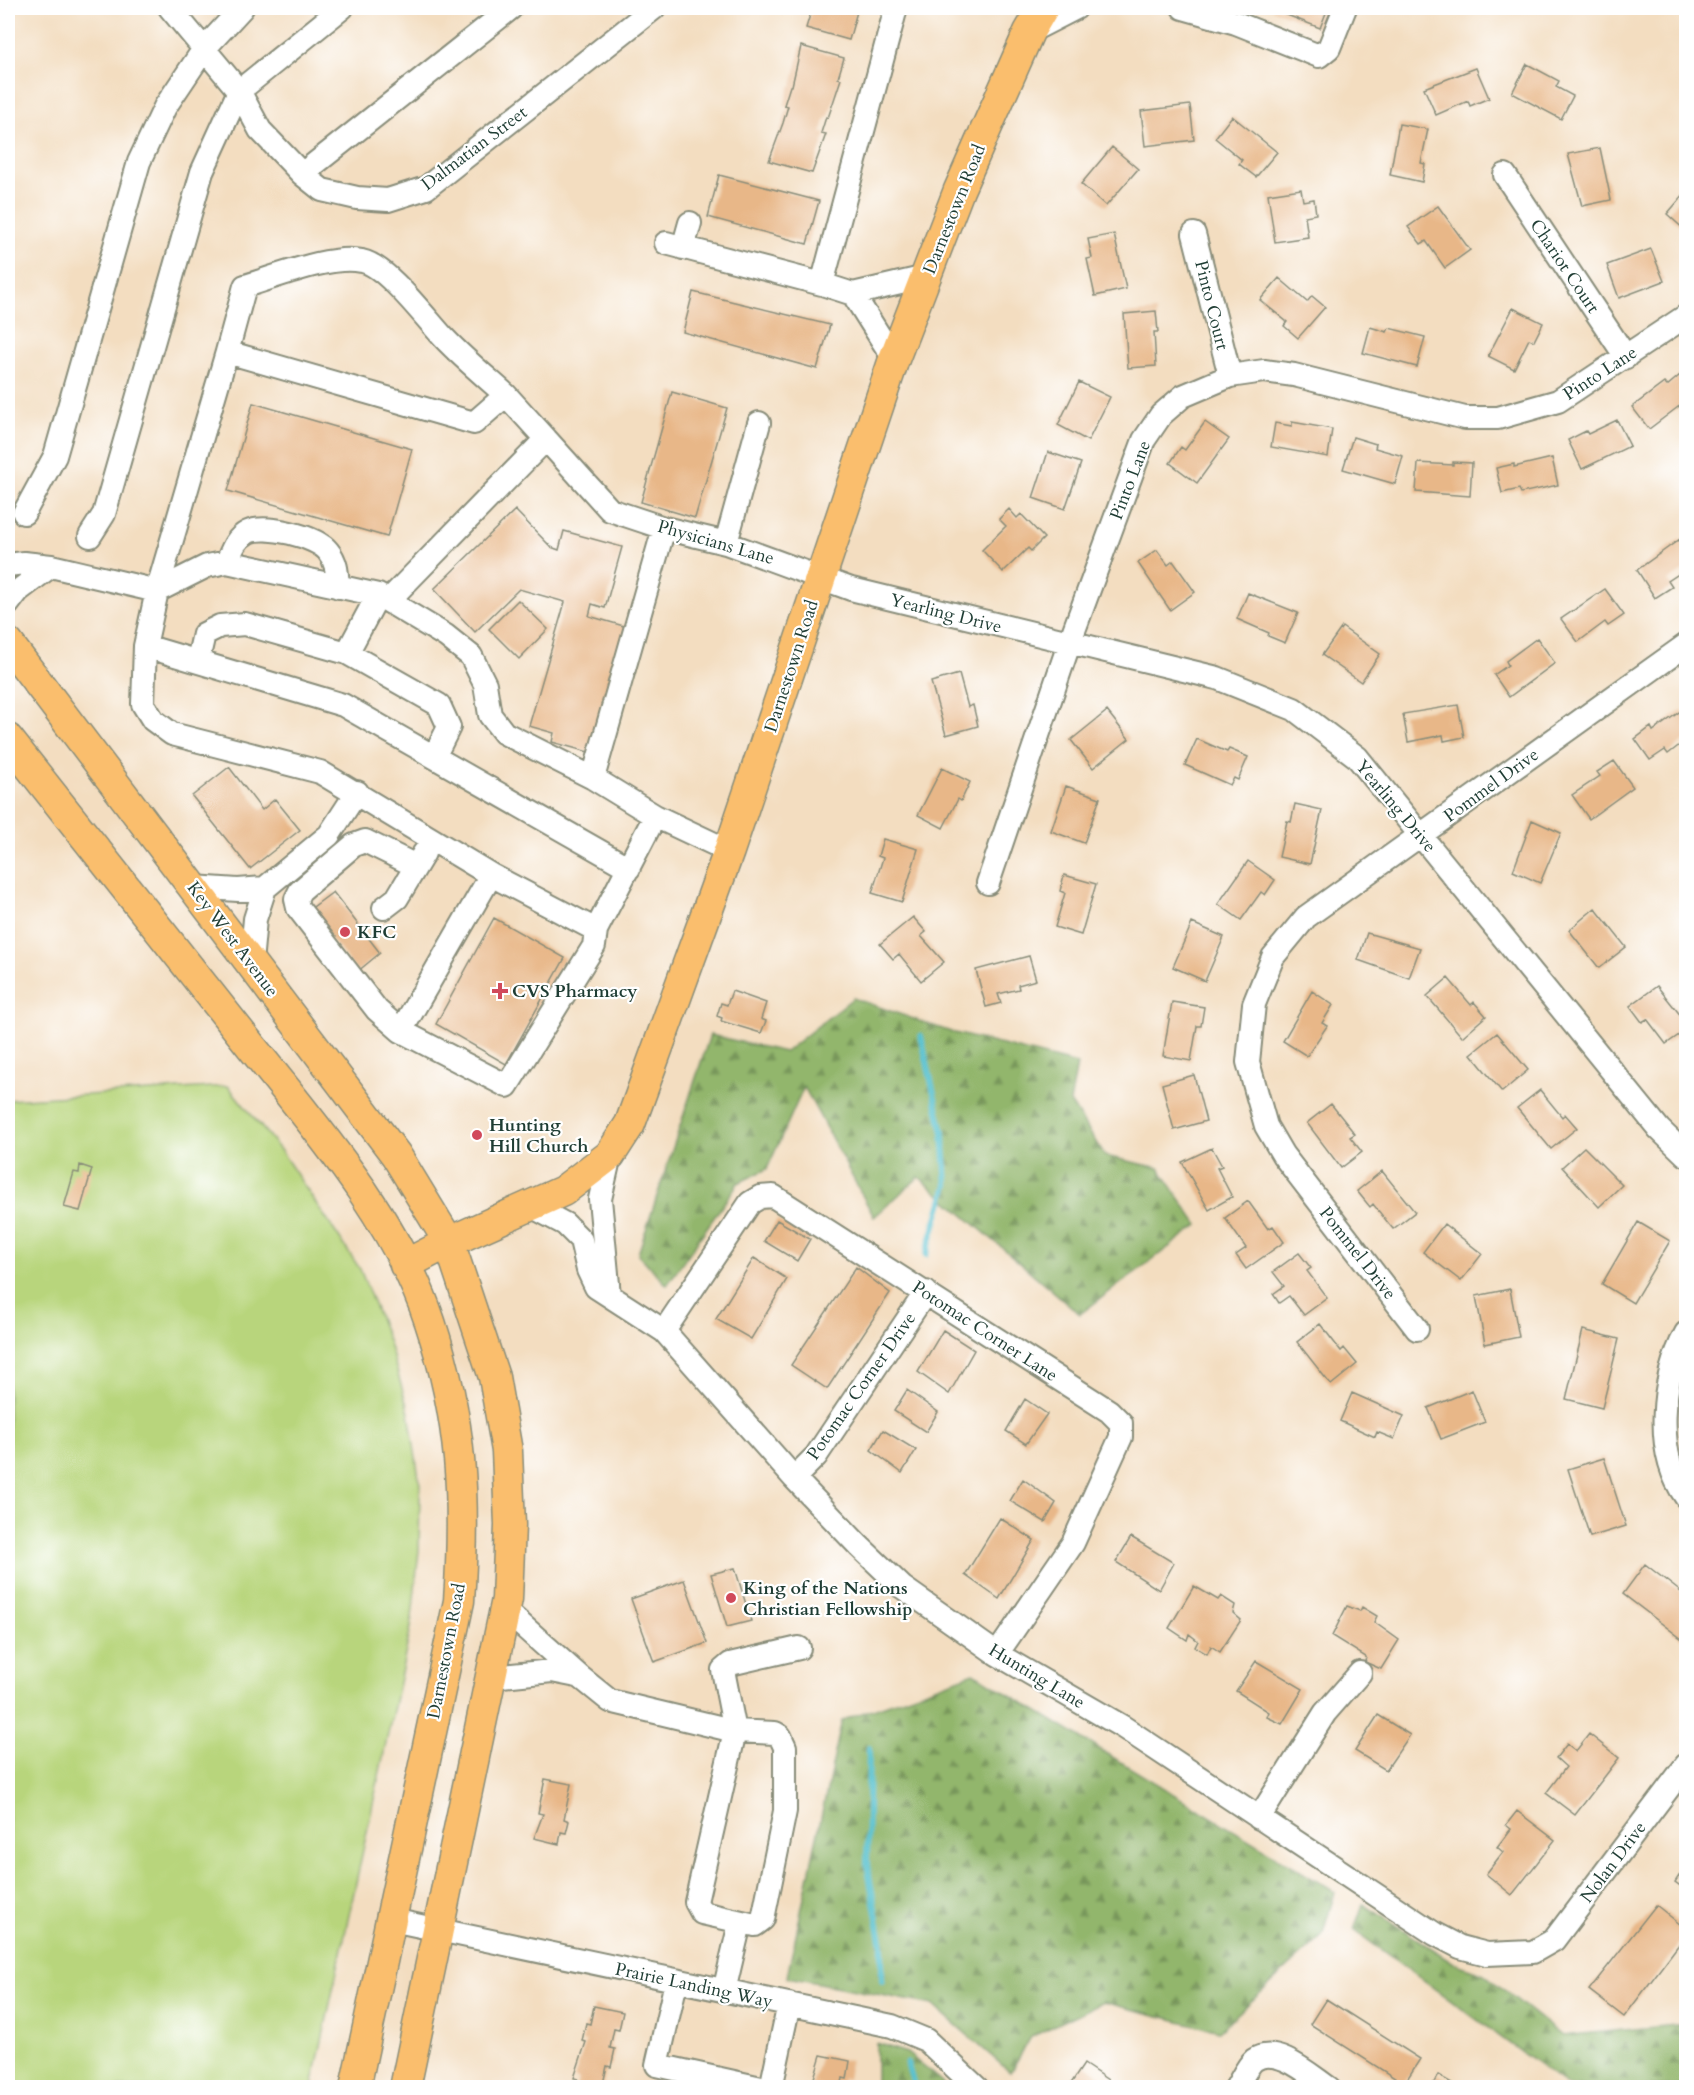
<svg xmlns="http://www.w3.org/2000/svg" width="1694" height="2095" viewBox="0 0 1694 2095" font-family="Cardo,serif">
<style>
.grass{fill:#b8d57c;stroke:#6c8958;stroke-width:1.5}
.forest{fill:url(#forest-firs);stroke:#587a50;stroke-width:1.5}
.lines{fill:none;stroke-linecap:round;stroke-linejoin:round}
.stream{stroke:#54c0ce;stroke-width:6}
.building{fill:#e8b788}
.minor-casing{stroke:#898d7a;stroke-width:26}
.major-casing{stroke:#898d7a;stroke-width:33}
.minor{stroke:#fff;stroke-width:22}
.major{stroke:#fabe6d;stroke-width:30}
.poi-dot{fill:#d1495b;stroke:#fff;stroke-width:2}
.labels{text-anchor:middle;stroke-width:4.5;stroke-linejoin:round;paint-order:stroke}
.street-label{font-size:18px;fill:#1f3d34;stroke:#fff}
.poi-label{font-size:18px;font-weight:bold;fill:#1f3d34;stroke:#fff;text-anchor:start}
</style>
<defs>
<pattern id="forest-firs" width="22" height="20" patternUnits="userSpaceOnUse" patternTransform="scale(1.5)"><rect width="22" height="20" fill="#92b66c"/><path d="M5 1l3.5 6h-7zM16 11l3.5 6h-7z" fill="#77955a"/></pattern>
</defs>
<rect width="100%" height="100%" fill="#fff"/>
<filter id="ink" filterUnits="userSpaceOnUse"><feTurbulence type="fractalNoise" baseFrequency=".0167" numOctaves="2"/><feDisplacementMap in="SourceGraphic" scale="12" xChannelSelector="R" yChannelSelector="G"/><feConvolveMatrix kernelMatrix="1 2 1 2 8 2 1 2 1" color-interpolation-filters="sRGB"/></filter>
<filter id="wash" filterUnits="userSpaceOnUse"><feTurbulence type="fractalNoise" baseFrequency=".008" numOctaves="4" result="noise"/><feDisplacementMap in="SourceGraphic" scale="24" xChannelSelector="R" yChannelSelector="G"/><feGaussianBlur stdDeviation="1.35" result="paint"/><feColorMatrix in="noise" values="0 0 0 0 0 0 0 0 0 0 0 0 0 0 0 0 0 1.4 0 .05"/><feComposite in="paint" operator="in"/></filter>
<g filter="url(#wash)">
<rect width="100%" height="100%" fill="#f3ddc0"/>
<path class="grass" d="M 228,1086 L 281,1151 L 360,1269 L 389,1343 L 409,1413 L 420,1485 L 419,1550 L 411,1627 L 312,2087 L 8,2088 L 8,1100 Z"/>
<path class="forest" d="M 853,998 L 951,1032 L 1077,1064 L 1070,1102 L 1105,1156 L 1159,1168 L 1198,1225 L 1080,1314 L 919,1177 L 874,1217 L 804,1087 L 767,1169 L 738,1183 L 667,1285 L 638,1254 L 710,1035 L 785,1052 Z
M 974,1673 L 1335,1892 L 1322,1936 L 1219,2031 L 1103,2002 L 1031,2037 L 1010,2072 L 933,2005 L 787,1977 L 842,1720 Z
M 1363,1904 L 1454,1963 L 1484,1974 L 1562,2036 L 1686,2024 L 1686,2087 L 1569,2087 L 1354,1930 Z
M 876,2043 L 907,2053 L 948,2087 L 876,2087 Z"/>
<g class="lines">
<path class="stream" d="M 921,1036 L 943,1133 L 947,1185 L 926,1255
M 869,1748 L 867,1864 L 882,1946 L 882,1981
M 907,2063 L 915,2088"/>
</g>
<g id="blocks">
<path class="building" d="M 812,8 L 858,8 L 849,40 L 806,28 Z
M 1269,8 L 1328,8 L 1320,28 Z
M 801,46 L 844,58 L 838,78 L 841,79 L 828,118 L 826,117 L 821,133 L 826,134 L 812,173 L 769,161 L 783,123 L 788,106 L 784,105 L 790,86 L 792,86 Z
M 1527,64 L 1559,81 L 1556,87 L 1573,96 L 1561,119 L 1512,93 Z
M 1476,68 L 1489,98 L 1470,106 L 1468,101 L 1436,115 L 1424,88 Z
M 1190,105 L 1194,140 L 1145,146 L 1141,111 Z
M 1232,116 L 1277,152 L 1256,177 L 1239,164 L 1242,160 L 1215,138 Z
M 1399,124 L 1428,129 L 1421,163 L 1425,164 L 1422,182 L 1390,175 Z
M 1112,147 L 1138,169 L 1106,206 L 1081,184 Z
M 1600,148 L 1611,200 L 1582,206 L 1568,154 Z
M 719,175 L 819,201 L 807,244 L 708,217 Z
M 1301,189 L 1303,201 L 1314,199 L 1316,214 L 1305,216 L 1308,237 L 1275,242 L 1268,194 Z
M 1686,192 L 1686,231 L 1667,214 Z
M 1438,206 L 1470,250 L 1445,268 L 1426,241 L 1421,244 L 1408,227 Z
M 1114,234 L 1126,289 L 1095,296 L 1087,259 L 1092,258 L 1088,239 Z
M 1651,249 L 1664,281 L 1619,298 L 1607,265 Z
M 1279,278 L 1307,302 L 1312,296 L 1325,307 L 1298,338 L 1284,326 L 1287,322 L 1260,300 Z
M 693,292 L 830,325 L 817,369 L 683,332 Z
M 1513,308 L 1543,323 L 1534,341 L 1529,339 L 1514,369 L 1488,356 Z
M 1156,311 L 1158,332 L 1154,332 L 1156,366 L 1128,368 L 1124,314 Z
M 1370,327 L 1387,332 L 1389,328 L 1425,337 L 1417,367 L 1363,353 Z
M 1680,375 L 1686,384 L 1686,401 L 1649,429 L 1632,407 L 1664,383 L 1667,386 Z
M 1079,382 L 1110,397 L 1088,441 L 1058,425 Z
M 672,392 L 727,408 L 695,518 L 641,502 Z
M 253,403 L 412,449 L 387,537 L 228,491 Z
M 1617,420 L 1630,446 L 1582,469 L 1568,440 L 1586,431 L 1588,434 Z
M 1205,422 L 1229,439 L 1197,483 L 1170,463 L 1181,447 L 1185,450 Z
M 1292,422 L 1332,429 L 1328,457 L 1271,447 L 1275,423 L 1292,426 Z
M 1353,437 L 1376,444 L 1375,448 L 1403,456 L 1395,484 L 1343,469 Z
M 1048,452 L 1081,463 L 1065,509 L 1033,498 Z
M 1552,458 L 1558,485 L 1521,493 L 1519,489 L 1502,493 L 1496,468 L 1514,464 L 1514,467 Z
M 1453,462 L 1472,463 L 1470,496 L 1416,492 L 1418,463 L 1453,465 Z
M 1009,509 L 1017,518 L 1021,514 L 1044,538 L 1031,551 L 1028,548 L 1003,572 L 982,550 L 1006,526 L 999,519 Z
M 515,510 L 551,547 L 559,550 L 564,531 L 622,547 L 605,608 L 592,604 L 589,616 L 627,627 L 592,753 L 552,742 L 554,733 L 529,726 L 565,602 L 519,589 L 475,632 L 434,589 Z
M 1680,539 L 1686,549 L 1686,569 L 1668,581 L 1672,587 L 1655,598 L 1637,570 Z
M 1157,550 L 1168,565 L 1173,561 L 1195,592 L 1170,610 L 1138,563 Z
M 1605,589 L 1624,615 L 1608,626 L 1605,622 L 1578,642 L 1561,619 Z
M 1248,593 L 1298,613 L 1285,643 L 1268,636 L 1269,633 L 1237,619 Z
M 518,600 L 548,629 L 519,659 L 489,629 Z
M 1342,627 L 1380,654 L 1361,682 L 1322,655 Z
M 1537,638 L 1555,663 L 1509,697 L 1494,675 L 1508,665 L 1506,661 Z
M 959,674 L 968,707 L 973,705 L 978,726 L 946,735 L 931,682 Z
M 1458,705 L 1464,737 L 1444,741 L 1443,735 L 1408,742 L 1403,714 Z
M 1682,710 L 1686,716 L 1686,740 L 1668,754 L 1665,750 L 1650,760 L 1635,739 L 1651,727 L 1653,731 Z
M 1107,711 L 1129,739 L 1093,768 L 1071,740 Z
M 1197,739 L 1227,752 L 1229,749 L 1248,757 L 1238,780 L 1234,778 L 1230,785 L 1185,765 Z
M 1614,761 L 1633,787 L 1589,819 L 1572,795 L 1600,776 L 1597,772 Z
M 229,767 L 262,810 L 275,799 L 300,830 L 250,869 L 192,796 Z
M 942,768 L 970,782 L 961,801 L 958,799 L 943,828 L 918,815 Z
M 1066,786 L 1100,798 L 1084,843 L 1051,831 Z
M 1295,804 L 1322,810 L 1310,864 L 1279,857 L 1287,821 L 1291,822 Z
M 1532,820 L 1561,833 L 1540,883 L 1513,871 Z
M 883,839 L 918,849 L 902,902 L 872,893 L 883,858 L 878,856 Z
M 1248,861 L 1275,880 L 1265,895 L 1261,892 L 1241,920 L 1218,904 Z
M 1064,875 L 1096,884 L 1081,935 L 1055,927 L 1065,893 L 1060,891 Z
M 333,892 L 380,953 L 357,972 L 309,910 Z
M 1595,908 L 1626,947 L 1599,968 L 1569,930 Z
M 913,917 L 926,932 L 921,936 L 944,962 L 921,981 L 899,954 L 893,959 L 880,944 Z
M 494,918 L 565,958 L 506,1064 L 436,1024 Z
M 1192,923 L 1224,937 L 1205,981 L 1173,967 Z
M 1367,933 L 1420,948 L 1409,978 L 1358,960 Z
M 1029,956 L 1036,980 L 1018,985 L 1019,989 L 998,994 L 1001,1003 L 986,1007 L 976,970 Z
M 1448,978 L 1471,1005 L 1474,1002 L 1486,1016 L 1462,1037 L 1427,996 Z
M 1657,986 L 1686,1022 L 1686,1030 L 1666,1044 L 1647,1019 L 1642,1022 L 1630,1006 Z
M 732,991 L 766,1003 L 761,1019 L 766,1021 L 761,1033 L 721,1021 L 722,1018 L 717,1016 L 721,1003 L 727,1005 Z
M 1312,991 L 1333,1005 L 1322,1023 L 1327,1026 L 1307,1056 L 1283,1041 Z
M 1172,1002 L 1204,1007 L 1201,1026 L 1197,1026 L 1191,1061 L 1163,1056 Z
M 1497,1033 L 1528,1070 L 1502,1092 L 1471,1054 Z
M 1194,1075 L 1206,1121 L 1174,1130 L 1162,1084 Z
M 1540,1090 L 1562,1117 L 1565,1114 L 1577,1128 L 1551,1149 L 1517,1108 Z
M 1331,1104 L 1355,1134 L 1350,1137 L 1362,1152 L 1341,1168 L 1307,1123 Z
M 1584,1147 L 1622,1185 L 1599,1207 L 1562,1167 Z
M 1212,1148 L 1222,1166 L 1217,1168 L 1232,1197 L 1209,1210 L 1182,1162 Z
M 80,1165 L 92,1169 L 80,1211 L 64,1207 L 74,1172 L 79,1173 Z
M 1382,1171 L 1415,1212 L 1393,1229 L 1373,1204 L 1370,1207 L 1357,1191 Z
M 1248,1201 L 1268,1229 L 1273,1226 L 1284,1242 L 1246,1269 L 1236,1255 L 1246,1248 L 1225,1218 Z
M 777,1220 L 810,1239 L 797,1261 L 764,1241 Z
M 1638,1222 L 1670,1241 L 1633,1303 L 1602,1284 Z
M 1444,1224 L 1482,1254 L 1461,1281 L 1423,1252 Z
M 1299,1253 L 1311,1268 L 1307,1271 L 1327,1298 L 1304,1315 L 1289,1296 L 1279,1303 L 1273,1294 L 1284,1286 L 1273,1272 Z
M 754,1258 L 787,1279 L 751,1339 L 716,1319 Z
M 856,1267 L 890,1293 L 827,1389 L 791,1365 Z
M 1510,1289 L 1519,1337 L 1485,1344 L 1476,1296 Z
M 1320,1324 L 1341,1351 L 1344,1348 L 1357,1364 L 1331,1385 L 1297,1342 Z
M 943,1330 L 974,1350 L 949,1394 L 918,1372 Z
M 1583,1330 L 1619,1339 L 1602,1408 L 1566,1399 Z
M 907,1390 L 938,1412 L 926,1432 L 894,1411 Z
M 1472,1390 L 1485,1422 L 1441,1439 L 1428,1408 Z
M 1352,1393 L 1404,1416 L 1394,1439 L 1377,1432 L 1375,1437 L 1340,1421 Z
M 1025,1399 L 1047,1414 L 1026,1444 L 1006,1431 Z
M 883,1430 L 916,1450 L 902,1473 L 871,1450 Z
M 1604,1458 L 1626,1526 L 1590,1537 L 1568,1469 Z
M 1023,1479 L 1056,1503 L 1045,1522 L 1010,1501 Z
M 1000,1518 L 1034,1540 L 999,1599 L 965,1575 Z
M 1131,1537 L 1174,1563 L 1159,1590 L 1116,1562 Z
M 1645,1564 L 1686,1596 L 1686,1642 L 1623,1594 Z
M 735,1568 L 751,1621 L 727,1627 L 711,1574 Z
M 684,1580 L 707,1643 L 654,1662 L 631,1599 Z
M 1194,1586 L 1218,1600 L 1221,1596 L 1235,1605 L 1233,1613 L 1241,1620 L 1220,1652 L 1211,1646 L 1207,1654 L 1195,1647 L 1198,1641 L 1189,1634 L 1187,1640 L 1169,1628 Z
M 1347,1606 L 1360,1611 L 1362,1607 L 1377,1616 L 1374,1622 L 1399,1640 L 1381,1669 L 1365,1662 L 1366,1657 L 1332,1636 Z
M 1256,1661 L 1303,1689 L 1282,1724 L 1267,1717 L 1269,1712 L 1236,1691 Z
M 1378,1715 L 1410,1735 L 1386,1770 L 1355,1751 Z
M 1589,1734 L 1619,1758 L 1575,1815 L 1546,1793 L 1566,1767 L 1556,1758 L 1567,1744 L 1576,1751 Z
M 545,1779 L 571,1784 L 564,1819 L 569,1821 L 566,1833 L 561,1832 L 559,1844 L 534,1838 L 543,1814 L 538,1813 Z
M 1517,1811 L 1555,1840 L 1512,1895 L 1486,1874 L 1503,1852 L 1497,1847 L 1511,1829 L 1506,1825 Z
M 1686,1865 L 1686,1890 L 1675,1882 Z
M 1656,1905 L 1686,1929 L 1686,1935 L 1624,2017 L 1589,1990 Z
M 1326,1999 L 1420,2059 L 1404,2084 L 1310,2024 Z
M 594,2006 L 623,2012 L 619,2030 L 614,2029 L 610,2048 L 615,2049 L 611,2067 L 607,2066 L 603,2084 L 607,2085 L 606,2088 L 576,2088 L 578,2079 L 574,2078 L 586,2042 L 582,2041 L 586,2023 L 590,2024 Z
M 821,2055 L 850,2061 L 847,2079 L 843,2078 L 841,2088 L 811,2088 Z
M 1084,2064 L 1120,2088 L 1068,2088 Z
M 1438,2075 L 1460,2088 L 1431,2088 Z"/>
</g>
</g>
<g filter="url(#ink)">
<use href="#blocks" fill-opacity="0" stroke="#898d7a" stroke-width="1.5"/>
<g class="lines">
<defs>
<path id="minor" d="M 170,8 L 239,91 L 260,130 L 302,174 L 322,190 L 357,198 L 388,200 L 426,188 L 654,8
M 1183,8 L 1236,23 L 1319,56 L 1329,48 L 1345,8
M 1029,32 L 1076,8
M 302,174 L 511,8
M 1505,175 L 1626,357
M 1194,234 L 1230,376
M 666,243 L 822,284 L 896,8
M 683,248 L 690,223
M 822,284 L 853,294 L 926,277
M 853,294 L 894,359
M 227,352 L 245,286 C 276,277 331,254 362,261 C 386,265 427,320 445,339 C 464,359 486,377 506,395 L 474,423 L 227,352 L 157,591 L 145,646 L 143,704 L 153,720 L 172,734 L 320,772 L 491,875 L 401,1031 L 507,1086 L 594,946 L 596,930 L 491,875
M 506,395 L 546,439
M 24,513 L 55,456 L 139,162 L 165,107 L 204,49 L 242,8
M 90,536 L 104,514 L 202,172 L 239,91 L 342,8
M 726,543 L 759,423
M 227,562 C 232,550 235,539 248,532 C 265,524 316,536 328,551 C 337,562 337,573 338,587
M 8,565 L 24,563 L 51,566 L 157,591 L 207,566 L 227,562 L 378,595 L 446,636 L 471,656 L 485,684 L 490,715 L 504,733 L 593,778 L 655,816 L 729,851
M 388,601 L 546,439 L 610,510 L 664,528 L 726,543 L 851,589 L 1217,678 L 1294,709 L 1357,757 L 1659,1129 L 1686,1155
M 8,604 L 18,591 L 51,566
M 145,646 L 343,705 L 629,868
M 347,653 L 439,705 L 449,727 L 435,755
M 198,660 L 204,634 L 220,626 L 245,624 L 347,653 L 378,595
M 593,778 L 664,528
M 988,883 L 1069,644 L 1144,440 L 1161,415 L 1183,396 L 1230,376 L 1264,371 L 1294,375 L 1465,418 L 1498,418 L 1558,401 L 1686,316
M 193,887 L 238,890 L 265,888 L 255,919 L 251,963
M 265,888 L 329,835 L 357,792
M 384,908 L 397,898 L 424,853
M 596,930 L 655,816
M 401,1031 L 377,1010 L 298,908 L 296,899 L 300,891 L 354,845 L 365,841 L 416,866
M 531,1206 L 565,1224 L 581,1240 L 588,1270 L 596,1287 L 664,1331 L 794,1478 L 859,1546 L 902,1587 L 997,1654 L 1123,1727 L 1435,1934 L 1460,1947 L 1487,1954 L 1533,1952 L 1554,1940 L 1686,1765
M 609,1295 L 600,1199 L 610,1155
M 1417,1329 L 1283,1155 L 1266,1126 L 1248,1062 L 1254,1004 L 1273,957 L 1306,917 L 1686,645
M 664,1331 L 750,1203 L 760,1197 L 773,1196 L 1109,1411 L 1121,1423 L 1121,1437 L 1073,1543 L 997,1654
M 1686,1333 C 1661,1379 1654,1453 1686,1497
M 794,1478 L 816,1456 L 926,1292
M 505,1610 L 579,1676 L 610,1701 L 735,1731 L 775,1733 L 780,1736 L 785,1747 L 785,1811 L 763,1919 L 755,1925 L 702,1913 L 696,1902 L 735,1731 L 723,1670 L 730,1664 L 799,1648
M 492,1677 L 552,1671 L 577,1676
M 1259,1818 L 1325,1713 L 1360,1673
M 392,1920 L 892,2026 L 926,2040 L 977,2088
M 676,1982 L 657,2065 L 761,2088
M 724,1991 L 740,1923
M 771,2088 L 789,2004
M 1236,2088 C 1241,2080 1247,2066 1254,2060 C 1277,2044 1311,2076 1329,2088"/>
<path id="major" d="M 8,643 L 396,1155 L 449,1242 L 494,1377 L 507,1451 L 510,1525 L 507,1599 L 405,2088
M 8,739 C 86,838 165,937 243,1036 C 311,1122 395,1216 430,1322 C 462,1419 466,1500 459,1601 L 355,2088
M 405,1265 L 449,1242 L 563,1191 L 610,1155 L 630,1124 L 729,851 L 894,359 L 959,190 L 1029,32 L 1043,8"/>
</defs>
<use href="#minor" class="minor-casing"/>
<use href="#major" class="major-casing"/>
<use href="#minor" class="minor"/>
<use href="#major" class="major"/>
</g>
</g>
<g class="poi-dot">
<circle cx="345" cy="932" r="6"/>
<path d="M497 982h6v6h6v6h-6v6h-6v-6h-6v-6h6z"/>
<circle cx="477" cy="1135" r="6"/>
<circle cx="731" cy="1598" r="6"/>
</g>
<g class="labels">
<g class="street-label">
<text transform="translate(474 148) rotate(-37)" y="6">Dalmatian Street</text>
<text transform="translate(954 209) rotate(-68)" y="6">Darnestown Road</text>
<text transform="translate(1565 266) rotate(56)" y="6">Chariot Court</text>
<text transform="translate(1212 305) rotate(76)" y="6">Pinto Court</text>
<text transform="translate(1600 373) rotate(-33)" y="6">Pinto Lane</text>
<text transform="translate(1130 480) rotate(-69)" y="6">Pinto Lane</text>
<text transform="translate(716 542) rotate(16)" y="6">Physicians Lane</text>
<text transform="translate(946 613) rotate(14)" y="6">Yearling Drive</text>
<text transform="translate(791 666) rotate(-72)" y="6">Darnestown Road</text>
<text transform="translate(1491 785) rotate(-36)" y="6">Pommel Drive</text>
<text transform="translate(1396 806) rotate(50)" y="6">Yearling Drive</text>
<text transform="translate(233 939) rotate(53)" y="6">Key West Avenue</text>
<text transform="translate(1358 1253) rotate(52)" y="6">Pommel Drive</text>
<text transform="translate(985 1331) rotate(33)" y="6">Potomac Corner Lane</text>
<text transform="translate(861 1386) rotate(-55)" y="6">Potomac Corner Drive</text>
<text transform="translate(446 1651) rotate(-79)" y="6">Darnestown Road</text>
<text transform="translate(1037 1676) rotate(31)" y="6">Hunting Lane</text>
<text transform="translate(1613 1862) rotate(-53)" y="6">Nolan Drive</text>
<text transform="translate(694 1985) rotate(12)" y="6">Prairie Landing Way</text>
</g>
<g class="poi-label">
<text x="357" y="938">KFC</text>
<text x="512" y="997">CVS Pharmacy</text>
<text x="489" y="1131">Hunting<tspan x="489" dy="21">Hill Church</tspan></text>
<text x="743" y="1594">King of the Nations<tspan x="743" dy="21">Christian Fellowship</tspan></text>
</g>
</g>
<rect width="1694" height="2095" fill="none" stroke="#fff" stroke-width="30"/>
</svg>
